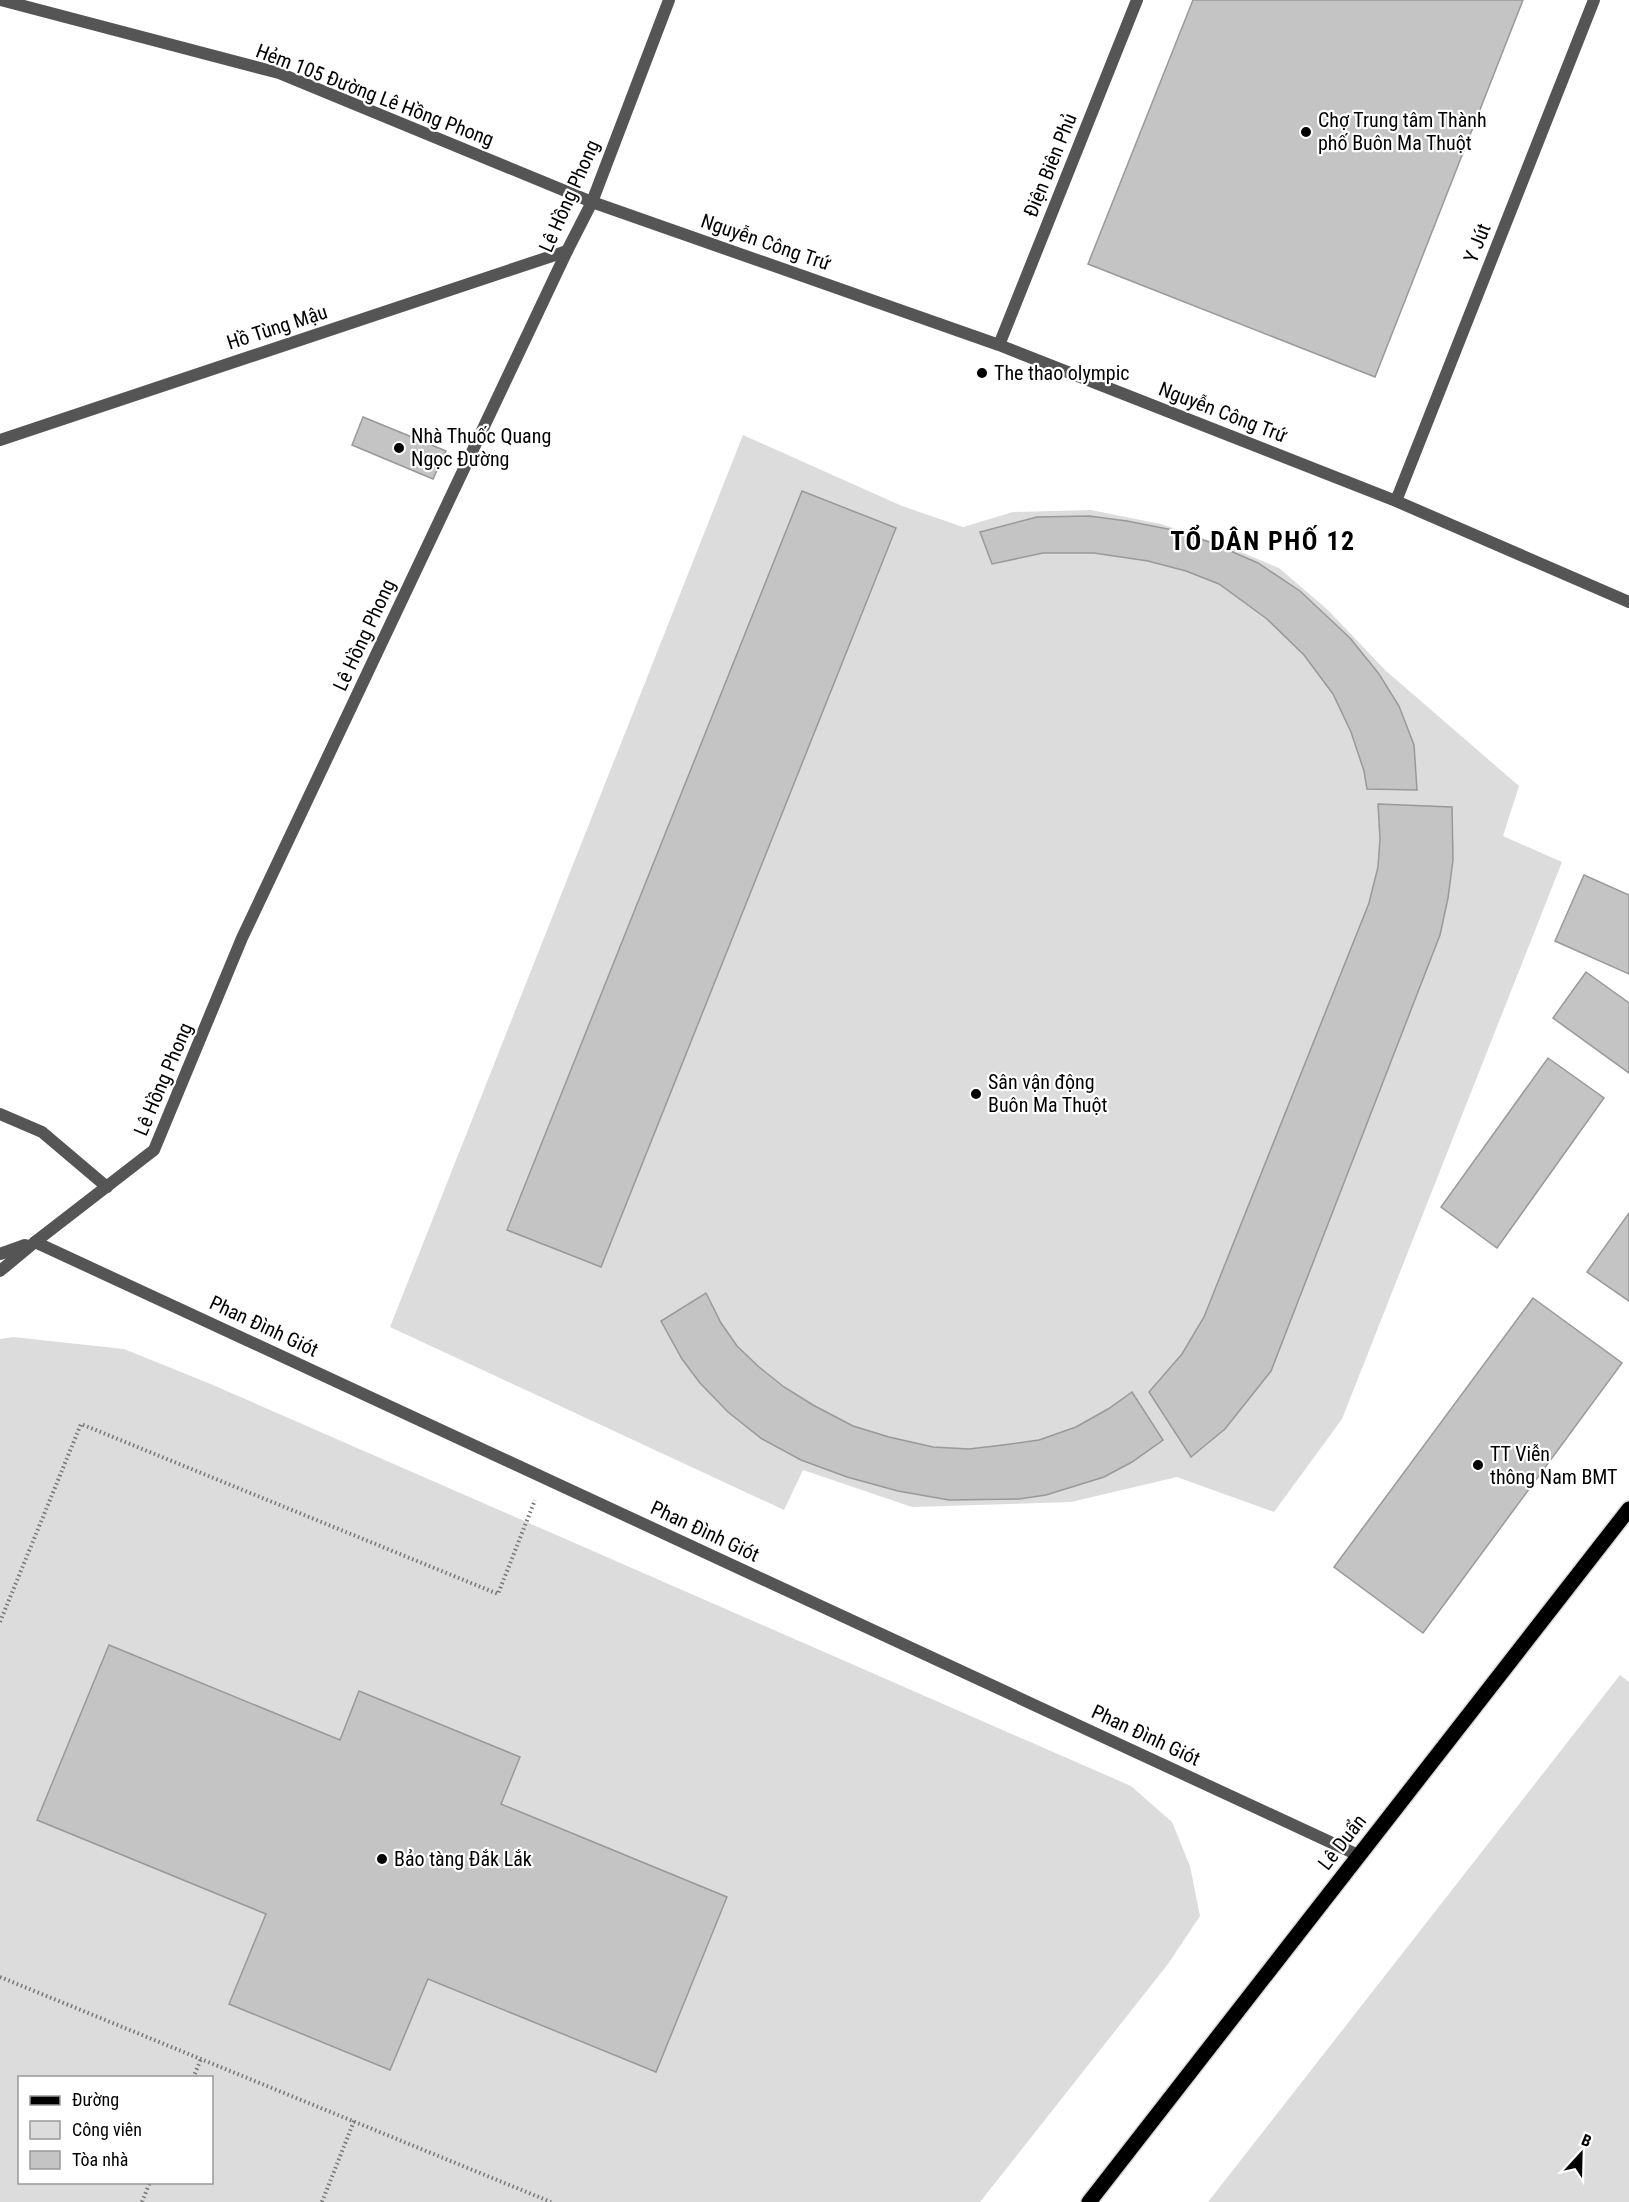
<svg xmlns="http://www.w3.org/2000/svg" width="1629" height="2202" viewBox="0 0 1629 2202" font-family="'Roboto Condensed',sans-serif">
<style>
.green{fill:#dcdcdc;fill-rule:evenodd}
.building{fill:#c4c4c4;stroke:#999;stroke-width:1.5}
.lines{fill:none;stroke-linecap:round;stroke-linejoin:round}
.primary-casing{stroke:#dbdbdb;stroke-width:18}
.path{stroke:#777;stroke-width:4;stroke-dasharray:1.5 3;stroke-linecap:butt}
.service{stroke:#555;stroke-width:12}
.minor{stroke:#555;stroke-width:12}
.tertiary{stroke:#555;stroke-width:12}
.primary{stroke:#000;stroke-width:15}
.poi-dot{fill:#000;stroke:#fff;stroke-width:2}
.labels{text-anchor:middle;stroke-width:4.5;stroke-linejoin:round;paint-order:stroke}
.street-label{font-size:20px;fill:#000;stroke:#fff}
.poi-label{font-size:20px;fill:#000;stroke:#fff;text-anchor:start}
.district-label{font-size:26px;font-weight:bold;letter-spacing:1.5px;fill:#000;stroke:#fff}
</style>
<rect width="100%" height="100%" fill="#fff"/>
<path class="green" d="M 743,435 L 902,506 L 963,527 L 1013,512 L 1091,510 L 1161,524 L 1226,546 L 1279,568 L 1328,610 L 1385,670 L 1519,786 L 1503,836 L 1562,862 L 1342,1419 L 1274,1512 L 1177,1477 L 1071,1502 L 912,1507 L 803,1470 L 784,1510 L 390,1327 Z
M 13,1337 L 124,1349 L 213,1385 L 1131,1786 L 1172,1822 L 1190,1866 L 1200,1916 L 1168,1964 L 980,2202 L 0,2202 L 0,1339 ZM 20,2078 L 212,2078 L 212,2182 L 20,2182 Z
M 1620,1675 L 1629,1682 L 1629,2202 L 1208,2202 Z"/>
<path class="building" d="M 1193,0 L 1523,0 L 1375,377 L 1088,264 Z
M 363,417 L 446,451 L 433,479 L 352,445 Z
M 802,491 L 896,528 L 601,1267 L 507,1230 Z
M 1089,516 L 1127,521 L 1173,530 L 1212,543 L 1258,563 L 1300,591 L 1350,638 L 1379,674 L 1399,706 L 1414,745 L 1417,790 L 1367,789 L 1364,771 L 1351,732 L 1333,694 L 1304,655 L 1267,619 L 1219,584 L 1186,571 L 1148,561 L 1094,553 L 1043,553 L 992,564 L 980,532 L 1037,517 Z
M 1378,804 L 1452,807 L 1453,860 L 1448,898 L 1440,935 L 1271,1371 L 1225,1429 L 1191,1457 L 1149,1392 L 1182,1354 L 1204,1317 L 1369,903 L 1378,867 L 1380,839 Z
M 1584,875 L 1629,895 L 1629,974 L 1555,941 Z
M 1586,972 L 1629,1003 L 1629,1073 L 1553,1018 Z
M 1548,1058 L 1604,1098 L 1497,1248 L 1441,1207 Z
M 1629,1213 L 1629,1301 L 1587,1272 Z
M 706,1293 L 721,1323 L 737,1346 L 759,1367 L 784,1387 L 813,1405 L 853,1426 L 889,1437 L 933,1447 L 969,1449 L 1003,1445 L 1039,1440 L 1076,1427 L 1108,1409 L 1132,1392 L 1163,1440 L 1132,1462 L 1104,1477 L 1046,1495 L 1019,1499 L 949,1500 L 898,1491 L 847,1477 L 801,1460 L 762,1439 L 728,1412 L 700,1383 L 682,1359 L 661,1321 Z
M 1533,1298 L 1622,1363 L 1423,1633 L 1334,1567 Z
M 109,1645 L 340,1740 L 359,1691 L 520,1757 L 501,1804 L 727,1897 L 656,2072 L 428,1979 L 390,2070 L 229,2004 L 266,1914 L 37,1820 Z"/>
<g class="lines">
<defs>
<path id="primary" d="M 1089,2202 L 1629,1509"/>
</defs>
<use href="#primary" class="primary-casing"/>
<path class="path" d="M 0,1622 L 81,1424 L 498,1594 L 535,1500
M 0,1977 L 551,2202
M 193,2078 L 201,2059
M 142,2202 L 150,2182
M 322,2202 L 354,2121"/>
<path class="service" d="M 1,0 L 279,73 L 592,202"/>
<path class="minor" d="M 592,202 L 999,345 L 1396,501 L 1629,602
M 999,345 L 1137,0
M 0,440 L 567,251
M 1396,501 L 1594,0
M 0,1114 L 42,1132 L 107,1187
M 35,1242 L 1358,1855"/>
<path class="tertiary" d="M 0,1254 L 25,1245
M 0,1271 L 35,1242 L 154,1150 L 242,938 L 567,251 L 592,202 L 669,0"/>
<use href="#primary" class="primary"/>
</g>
<g class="poi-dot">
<circle cx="1306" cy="132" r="6"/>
<circle cx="982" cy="373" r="6"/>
<circle cx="399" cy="448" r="6"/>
<circle cx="976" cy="1094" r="6"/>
<circle cx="1478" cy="1465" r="6"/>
<circle cx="382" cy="1859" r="6"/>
</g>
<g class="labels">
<g class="street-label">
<text transform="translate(375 95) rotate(21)" y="7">Hẻm 105 Đường Lê Hồng Phong</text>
<text transform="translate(1050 165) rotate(-68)" y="7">Điện Biên Phủ</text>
<text transform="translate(569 196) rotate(-66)" y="7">Lê Hồng Phong</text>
<text transform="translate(766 242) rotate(19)" y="7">Nguyễn Công Trứ</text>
<text transform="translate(1477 243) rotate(-68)" y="7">Y Jút</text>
<text transform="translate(277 327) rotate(-18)" y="7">Hồ Tùng Mậu</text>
<text transform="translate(1223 412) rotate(21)" y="7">Nguyễn Công Trứ</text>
<text transform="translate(364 635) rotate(-65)" y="7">Lê Hồng Phong</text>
<text transform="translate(163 1079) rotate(-67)" y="7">Lê Hồng Phong</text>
<text transform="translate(264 1326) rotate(25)" y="7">Phan Đình Giót</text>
<text transform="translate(705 1531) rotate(25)" y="7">Phan Đình Giót</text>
<text transform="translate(1146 1735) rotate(25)" y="7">Phan Đình Giót</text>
<text transform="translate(1342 1842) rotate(-52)" y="7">Lê Duẩn</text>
</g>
<g class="poi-label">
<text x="1318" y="127">Chợ Trung tâm Thành<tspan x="1318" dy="23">phố Buôn Ma Thuột</tspan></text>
<text x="994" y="380">The thao olympic</text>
<text x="411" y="443">Nhà Thuốc Quang<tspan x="411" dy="23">Ngọc Đường</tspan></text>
<text x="988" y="1089">Sân vận động<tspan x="988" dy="23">Buôn Ma Thuột</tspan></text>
<text x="1490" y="1461">TT Viễn<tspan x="1490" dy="23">thông Nam BMT</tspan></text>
<text x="394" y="1866">Bảo tàng Đắk Lắk</text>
</g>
<g class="district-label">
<text x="1263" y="550">TỔ DÂN PHỐ 12</text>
</g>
</g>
<rect x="18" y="2076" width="195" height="108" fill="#ffffff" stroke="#999999" stroke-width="1.5"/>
<rect x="30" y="2096" width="30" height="9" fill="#000000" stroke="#999999" stroke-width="1.5"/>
<text x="72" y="2106" font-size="18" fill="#000000">Đường</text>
<rect x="30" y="2121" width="30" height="18" fill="#dcdcdc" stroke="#999999" stroke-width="1.5"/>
<text x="72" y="2136" font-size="18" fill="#000000">Công viên</text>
<rect x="30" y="2151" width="30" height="18" fill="#c4c4c4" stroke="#999999" stroke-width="1.5"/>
<text x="72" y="2166" font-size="18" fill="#000000">Tòa nhà</text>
<g transform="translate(1581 2154) rotate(22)" stroke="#ffffff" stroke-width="4.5" paint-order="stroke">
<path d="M0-4.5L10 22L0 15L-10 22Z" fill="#000000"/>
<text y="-9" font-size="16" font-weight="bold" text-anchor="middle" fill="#000000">B</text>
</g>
</svg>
